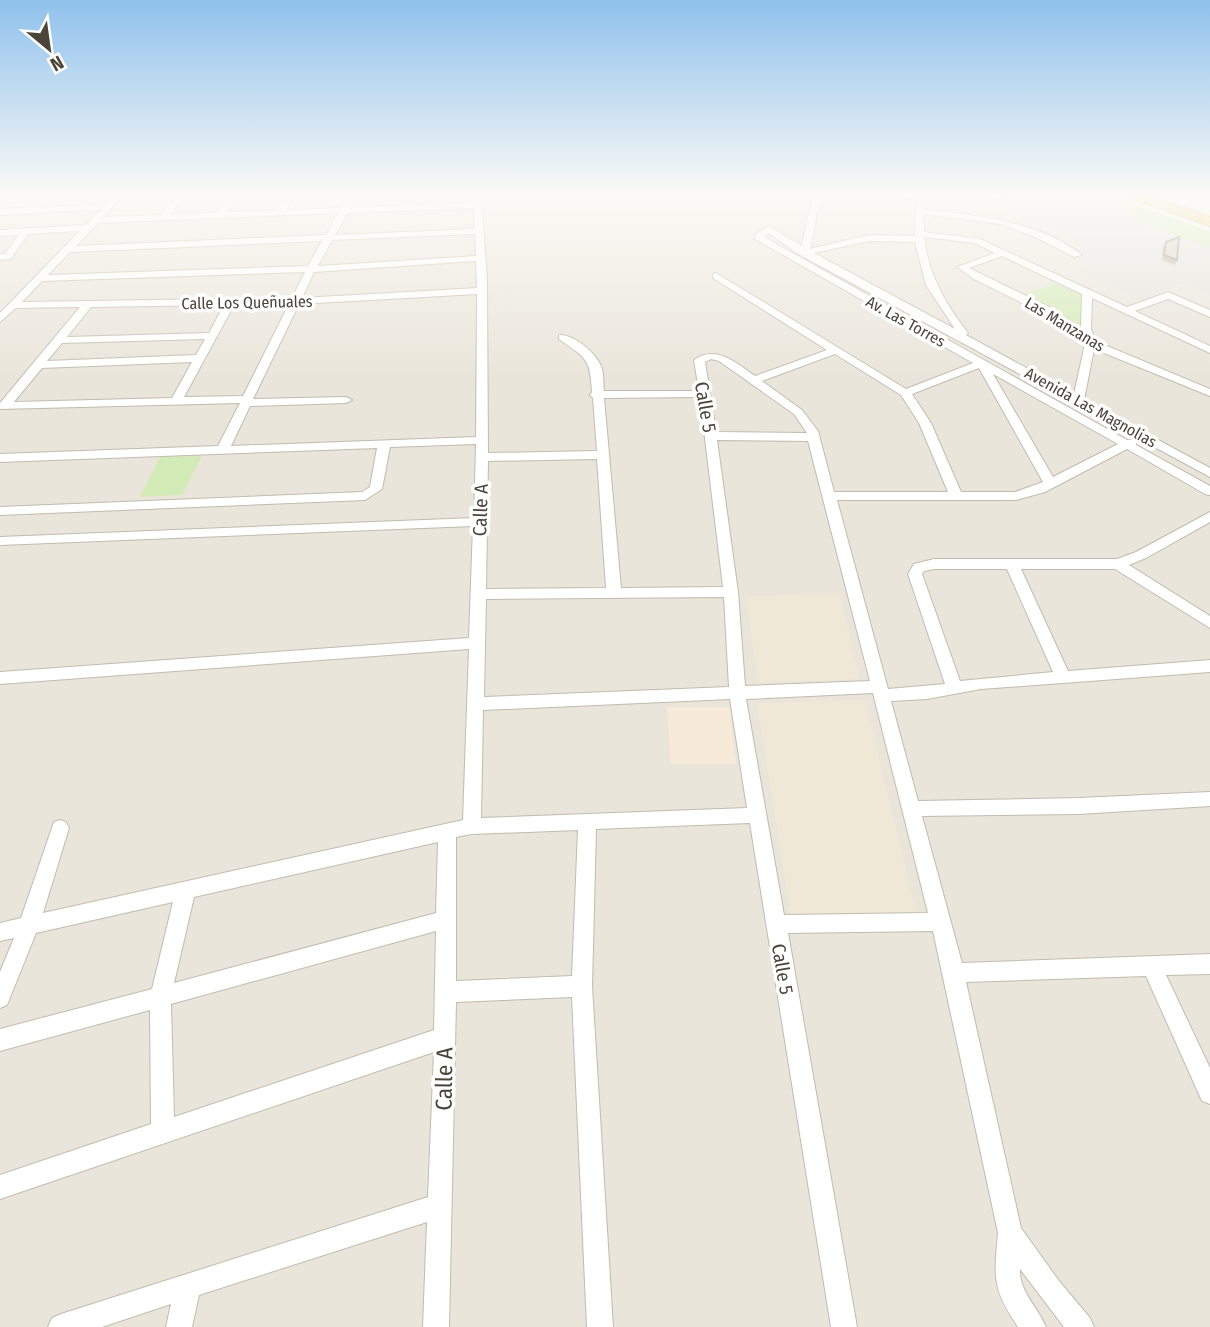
<svg xmlns="http://www.w3.org/2000/svg" width="1210" height="1327" viewBox="0 0 1210 1327" font-family="'Fira Sans Condensed',sans-serif">
<style>
.residential{fill:#eae5da}
.commercial{fill:#f7ead8}
.industrial{fill:#e6e2dd}
.education{fill:#efe8d6}
.green{fill:#d2eab5}
.lines{fill:none;stroke-linecap:round;stroke-linejoin:round}
.minor-casing{stroke:#c2bbae;stroke-width:2}
.highway-casing{stroke:#e0a43c;stroke-width:2}
.minor{fill:#fff;fill-rule:evenodd}
.highway{fill:#ffcf6e;fill-rule:evenodd}
.wall{fill:#bab2a6}
.building{fill:#d8cfc1;stroke:#979187;stroke-width:2}
.labels{text-anchor:middle;stroke-width:7;stroke-linejoin:round;paint-order:stroke}
.far-street-label{font-size:16px;fill:#4b4439;stroke:#fff}
.street-label{font-size:19px;fill:#4b4439;stroke:#fff}
.near-street-label{font-size:23px;fill:#4b4439;stroke:#fff}
</style>
<rect width="100%" height="100%" fill="#f6f3ec"/>
<path class="residential" d="M 0,194 L 990,194 L 1006,196 L 1010,211 L 1080,243 L 1081,274 L 1139,301 L 1181,284 L 1210,296 L 1210,1327 L 0,1327 Z"/>
<path class="commercial" d="M 667,707 L 729,707 L 736,764 L 671,764 Z"/>
<path class="industrial" d="M 990,194 L 1102,194 L 1210,234 L 1210,296 L 1181,284 L 1139,301 L 1081,274 L 1080,243 L 1009,210 L 1006,196 Z"/>
<path class="education" d="M 840,594 L 859,679 L 758,683 L 746,596 Z
M 865,700 L 918,920 L 791,917 L 757,703 Z"/>
<path class="green" d="M 1123,200 L 1210,232 L 1210,248 L 1136,220 Z
M 1059,283 L 1083,294 L 1080,328 L 1061,313 L 1024,294 Z
M 202,456 L 182,495 L 140,497 L 160,457 Z"/>
<g class="lines">
<defs>
<path id="minor" d="M 117,194 L 125,194 L 103,217 L 161,215 L 179,194 L 187,194 L 170,214 L 217,213 L 232,194 L 240,194 L 226,212 L 277,210 L 288,194 L 296,194 L 286,210 L 341,208 L 349,194 L 357,194 L 350,207 L 473,203 L 473,194 L 481,194 L 487,280 L 488,453 L 597,451 L 593,398 L 590,395 L 592,392 C 590,358 587,359 559,339 L 559,335 C 574,334 598,354 602,369 C 604,376 603,384 604,391 L 699,391 L 694,360 C 715,344 737,363 755,376 L 827,350 L 713,278 L 713,274 L 716,273 L 906,389 L 973,363 L 755,239 L 755,235 L 768,226 L 802,246 L 813,194 L 821,194 L 810,249 L 869,235 L 915,236 L 916,198 L 875,196 L 871,194 L 924,194 L 923,209 C 977,216 1038,220 1082,255 L 1074,257 L 1035,237 L 1000,224 L 923,214 L 924,232 L 980,239 L 1127,307 L 1168,292 L 1210,310 L 1210,317 L 1168,299 L 1135,311 L 1210,346 L 1210,353 L 1092,298 L 1091,329 L 1095,341 L 1210,389 L 1210,396 L 1094,349 L 1084,400 L 1210,468 L 1210,477 L 800,255 L 768,233 L 764,237 L 1127,440 L 1136,439 L 1136,445 L 1210,486 L 1210,495 L 1205,494 L 1127,449 L 1045,492 L 1016,500 L 837,500 L 888,689 L 945,684 L 908,574 L 914,564 L 934,559 L 1117,559 L 1136,552 L 1210,512 L 1210,522 L 1146,558 L 1129,565 L 1210,616 L 1210,628 L 1115,569 L 1021,569 L 1068,671 L 1210,660 L 1210,672 L 981,689 L 927,699 L 891,701 L 918,801 L 1079,798 L 1210,792 L 1210,806 L 1079,814 L 922,816 L 962,963 L 1210,954 L 1210,974 L 1166,975 L 1210,1068 L 1210,1104 L 1202,1101 L 1146,976 L 966,982 L 1021,1228 L 1059,1281 L 1090,1318 L 1094,1327 L 1064,1327 L 1020,1269 C 1019,1292 1038,1307 1046,1327 L 1018,1327 C 992,1288 994,1278 998,1233 L 933,931 L 788,933 L 857,1327 L 831,1327 L 750,823 L 596,829 L 592,986 L 613,1327 L 587,1327 L 572,997 L 456,1002 L 449,1327 L 423,1327 L 427,1222 L 199,1295 L 192,1327 L 166,1327 L 171,1304 L 102,1327 L 48,1327 L 52,1318 L 61,1314 L 428,1197 L 434,1052 L 0,1199 L 0,1175 L 151,1124 L 150,1010 L 0,1051 L 0,1029 L 152,989 L 173,902 L 36,933 L 7,1005 L 0,1008 L 0,972 L 14,938 L 0,941 L 0,923 L 21,918 L 54,822 L 60,820 L 66,822 L 69,828 L 43,913 L 463,820 L 469,649 L 0,684 L 0,672 L 469,638 L 473,526 L 0,545 L 0,537 L 474,518 L 476,444 L 390,447 L 382,489 L 365,500 L 0,515 L 0,507 L 362,492 L 370,487 L 377,448 L 0,462 L 0,454 L 218,446 L 240,403 L 0,409 L 0,403 L 80,307 L 16,308 L 0,322 L 0,313 L 80,231 L 28,234 L 11,259 L 0,260 L 0,254 L 5,254 L 19,235 L 0,236 L 0,230 L 86,225 L 102,209 L 0,215 L 0,209 L 107,204 ZM 474,208 L 475,229 L 335,235 L 347,213 ZM 338,213 L 326,235 L 76,246 L 98,223 ZM 475,234 L 476,256 L 318,266 L 332,240 ZM 924,237 L 975,243 L 995,253 L 957,267 L 974,279 L 1058,321 L 1085,344 L 1074,394 L 966,335 L 968,333 C 945,303 929,276 924,237 ZM 322,241 L 308,266 L 48,275 L 70,252 ZM 869,241 L 915,242 L 926,285 L 955,329 L 814,253 ZM 1002,256 L 1082,294 L 1081,328 L 1049,307 L 969,268 ZM 476,261 L 477,288 L 302,298 L 314,272 ZM 305,272 L 292,298 L 22,302 L 42,281 ZM 477,294 L 476,437 L 231,446 L 250,406 L 346,403 L 352,400 L 346,397 L 253,399 L 299,304 ZM 289,304 L 243,396 L 184,397 L 234,305 ZM 224,305 L 209,333 L 67,337 L 91,307 ZM 205,339 L 196,355 L 47,361 L 62,343 ZM 835,354 L 901,395 L 919,423 L 948,492 L 834,492 L 818,431 L 802,410 L 762,381 ZM 711,359 L 719,361 L 794,414 L 807,433 L 716,432 L 705,362 ZM 192,362 L 172,398 L 14,402 L 42,368 ZM 979,368 L 1043,482 L 1015,492 L 961,492 L 931,423 L 912,394 ZM 993,374 L 1118,444 L 1053,477 ZM 700,397 L 723,587 L 621,588 L 604,398 ZM 717,440 L 808,441 L 870,681 L 745,686 L 738,592 ZM 597,459 L 606,588 L 486,589 L 488,461 ZM 934,569 L 1007,569 L 1053,672 L 960,681 L 922,574 L 924,571 ZM 724,597 L 729,687 L 484,697 L 486,599 ZM 873,693 L 928,913 L 784,915 L 746,699 ZM 730,699 L 747,808 L 481,818 L 483,710 ZM 578,830 L 572,976 L 456,981 L 456,837 L 472,834 ZM 438,842 L 436,913 L 174,983 L 194,897 ZM 436,931 L 434,1030 L 174,1117 L 171,1004 Z
M 964,194 L 995,194 L 1008,197 L 1004,199 Z"/>
<path id="highway" d="M 1127,194 L 1144,194 L 1210,217 L 1210,226 L 1128,197 Z"/>
</defs>
<use href="#minor" class="minor-casing"/>
<use href="#highway" class="highway-casing"/>
<use href="#minor" class="minor"/>
<use href="#highway" class="highway"/>
</g>
<path class="wall" d="M 1166,242 L 1177,260 L 1175,265 L 1162,260 L 1163,248 Z"/>
<path class="building" d="M 1179,237 L 1177,260 L 1164,255 L 1166,242 Z"/>
<linearGradient id="sky" x2="0" y2="1"><stop stop-color="#8fc1ec"/><stop offset="0.51" stop-color="#fbfaf6"/><stop offset="1" stop-color="#fbfaf6" stop-opacity="0"/></linearGradient>
<rect width="1210" height="380" fill="url(#sky)"/>
<g class="labels">
<g class="far-street-label">
<text transform="translate(247 302) rotate(-1)" y="6">Calle Los Queñuales</text>
<text transform="translate(906 321) rotate(29)" y="6">Av. Las Torres</text>
<text transform="translate(1065 324) rotate(31)" y="6">Las Manzanas</text>
<text transform="translate(1091 407) rotate(29)" y="6">Avenida Las Magnolias</text>
</g>
<g class="street-label">
<text transform="translate(706 407) rotate(80)" y="7">Calle 5</text>
<text transform="translate(480 510) rotate(-88)" y="7">Calle A</text>
<text transform="translate(783 969) rotate(80)" y="7">Calle 5</text>
</g>
<g class="near-street-label">
<text transform="translate(444 1079) rotate(-89)" y="8">Calle A</text>
</g>
</g>
<g transform="translate(49 49) rotate(151)" stroke="#ffffff" stroke-width="5" paint-order="stroke">
<path d="M0-5L12 26L0 18L-12 26Z" fill="#4b4439"/>
<text y="-10" font-size="19" font-weight="bold" text-anchor="middle" fill="#4b4439">N</text>
</g>
</svg>
